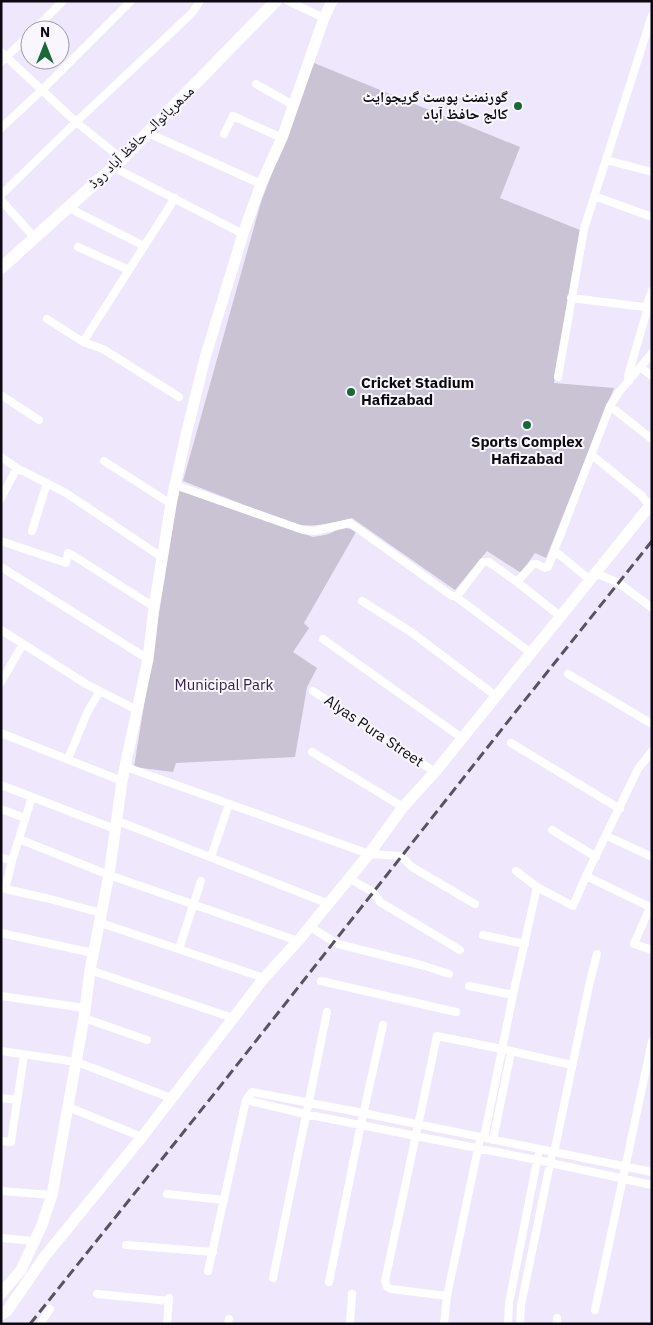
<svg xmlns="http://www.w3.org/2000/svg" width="653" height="1325" viewBox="0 0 653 1325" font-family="'IBM Plex Sans','Noto Naskh Arabic',sans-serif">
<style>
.green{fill:#c9c3d4}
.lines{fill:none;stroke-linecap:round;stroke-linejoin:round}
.street{stroke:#fff;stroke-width:8}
.secondary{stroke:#fff;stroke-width:11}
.primary{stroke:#fff;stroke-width:12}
.rail{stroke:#585360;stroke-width:3;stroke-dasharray:10 5;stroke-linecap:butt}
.poi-dot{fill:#186838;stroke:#f9f7fd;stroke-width:2}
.labels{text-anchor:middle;stroke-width:4;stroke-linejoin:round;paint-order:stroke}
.poi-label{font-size:15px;font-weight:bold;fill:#0d0912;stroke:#f9f7fd;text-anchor:end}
.street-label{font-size:15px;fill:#0d0912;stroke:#f9f7fd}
.park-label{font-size:15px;fill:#322148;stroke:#f9f7fd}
</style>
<rect width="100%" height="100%" fill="#efe7fc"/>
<path class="green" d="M 314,63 L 520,147 L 500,198 L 580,230 L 554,383 L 614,388 L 546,558 L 535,553 L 521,573 L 487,551 L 455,590 L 352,518 C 332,523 315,528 293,524 L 183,481 L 261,202 Z
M 179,490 L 313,537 C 317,536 321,536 325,535 C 338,531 343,523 356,532 L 304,623 L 309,628 L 293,652 L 317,668 L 307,687 L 295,757 L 176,763 L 173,772 L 134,767 Z"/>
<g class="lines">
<path class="street" d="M 288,1 L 324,18
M 34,30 L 63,1
M 1,52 L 76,122 L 122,159
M 1,62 L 30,34
M 256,84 L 293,105
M 1,128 L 42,90 L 131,1
M 148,133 L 261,184
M 224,134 L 233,116 L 282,138
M 606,160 L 652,172
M 113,167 L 243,234
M 1,195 L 76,122 L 192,13 L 200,1
M 594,196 L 652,217
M 1,200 L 34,237
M 67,207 L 144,246
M 78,247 L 129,270
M 571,298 L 652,308
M 646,307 L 652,291
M 47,319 L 83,342 L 103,349 L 179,397
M 83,342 L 175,198
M 640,367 L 652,376
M 558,377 L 584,229 L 652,15
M 629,381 L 628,376 L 648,307
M 1,395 L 39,420
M 610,406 L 652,439
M 592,455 L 641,495 L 652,509
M 1,457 L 17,468 L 66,493 L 163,558
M 104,461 L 171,504
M 175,485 L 303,530 L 314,531 L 350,523 L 452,596 L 455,596 L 531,653
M 1,498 L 17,468
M 32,531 L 47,483
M 1,541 L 66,563 L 68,553 L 74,556 L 154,607
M 555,551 L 590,580
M 1,567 L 148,659
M 595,573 L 619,583 L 652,608
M 517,582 L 560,616
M 455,596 L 458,595 L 483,562 L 489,562 L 517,582 L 533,564 L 537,564 L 545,568 L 548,567 L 610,406 L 619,392 L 652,353
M 362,601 L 411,632 L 496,696
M 1,630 L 86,684 L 137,710
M 323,639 L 462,738
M 568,674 L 652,724
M 1,682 L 23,644
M 313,691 L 435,772
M 1,733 L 122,781
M 511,743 L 620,809
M 312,752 L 403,807
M 68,759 L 88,711 L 100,691
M 126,767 L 369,854 L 401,856 L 412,867 L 475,904
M 1,785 L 115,829
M 1,809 L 25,818
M 118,821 L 329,904
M 552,830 L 596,857
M 607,836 L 652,857
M 19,839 L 109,875 L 298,941
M 1,857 L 12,861
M 211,857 L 229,804
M 516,871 L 537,887 L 573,906 L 586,876 L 638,769 L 652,751
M 586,876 L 652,908
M 350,879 L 373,892 L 380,902 L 460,950
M 1,888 L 50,899 L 101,913
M 5,889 L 12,861 L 32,797
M 650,907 L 634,944 L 652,950
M 98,922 L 264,978
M 310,927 L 338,944 L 425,966 L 449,974
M 1,933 L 93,953
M 483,935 L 525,944
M 179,949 L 201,881
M 90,970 L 233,1018
M 321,981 L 456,1012
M 469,986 L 513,995
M 1,996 L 85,1008
M 84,1018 L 147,1040
M 1,1051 L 77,1062 L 171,1098
M 1,1098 L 17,1100
M 246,1100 L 305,1114 L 537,1160 L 652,1185
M 68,1107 L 142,1137
M 484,1138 L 513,995 L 537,887
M 493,1140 L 511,1052
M 1,1141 L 11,1142 L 24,1055
M 554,1153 L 590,981 L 597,954
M 1,1191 L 52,1195
M 167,1194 L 224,1200
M 1,1238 L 33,1241
M 126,1245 L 213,1252
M 208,1271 L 246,1100 L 252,1092 L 363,1113 L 652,1172
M 273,1278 L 327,1012
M 329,1282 L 361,1124 L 383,1025
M 97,1294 L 169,1301
M 447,1296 L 391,1289 L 387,1287 L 385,1281 L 437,1036 L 502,1049 L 572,1065
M 595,1310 L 652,1041
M 40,1324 L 50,1309
M 167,1324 L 169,1298
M 228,1324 L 229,1319
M 350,1324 L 352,1294
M 444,1324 L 447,1296 L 479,1144
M 508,1324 L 509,1303 L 538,1156
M 520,1324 L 521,1305 L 551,1159
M 557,1324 L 557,1318"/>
<path class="secondary" d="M 1,1294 L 21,1270 L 42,1225 L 52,1195 L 84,1018 L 90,970 L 109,875 L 122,781 L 148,659 L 154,607 L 171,504 L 186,435 L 205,358 L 243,234 L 261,184 L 282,138 L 324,18 L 332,1
M 1,1315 L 7,1311 L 45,1256 L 142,1137 L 264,978 L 298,941 L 369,854 L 403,807 L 435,772 L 652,503"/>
<path class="primary" d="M 1,268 L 122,159 L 276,1"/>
<path class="rail" d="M 30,1324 L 218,1089 L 517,710 L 652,541"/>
</g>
<g class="poi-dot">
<circle cx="518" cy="106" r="5"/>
<circle cx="351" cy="392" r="5"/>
<circle cx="527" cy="425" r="5"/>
</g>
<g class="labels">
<g class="poi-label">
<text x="508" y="102">گورنمنٹ پوسٹ گریجوایٹ<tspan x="508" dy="17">کالج حافظ آباد</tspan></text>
<text x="361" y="388" text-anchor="start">Cricket Stadium<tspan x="361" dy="17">Hafizabad</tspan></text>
<text x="527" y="447" text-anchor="middle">Sports Complex<tspan x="527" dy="17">Hafizabad</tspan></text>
</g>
<g class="street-label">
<text transform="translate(141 137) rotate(-44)" y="5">مدھریانوالہ حافظ آباد روڈ</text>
<text transform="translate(374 731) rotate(34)" y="5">Alyas Pura Street</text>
</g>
<g class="park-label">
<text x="224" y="690">Municipal Park</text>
</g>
</g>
<rect width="653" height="1325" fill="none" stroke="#0d0912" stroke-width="5"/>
<g transform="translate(45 45)"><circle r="24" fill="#f9f7fd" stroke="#9b989f"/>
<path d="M0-4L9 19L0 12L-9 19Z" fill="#186838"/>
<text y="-8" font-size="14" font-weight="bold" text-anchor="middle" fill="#0d0912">N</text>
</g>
</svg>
